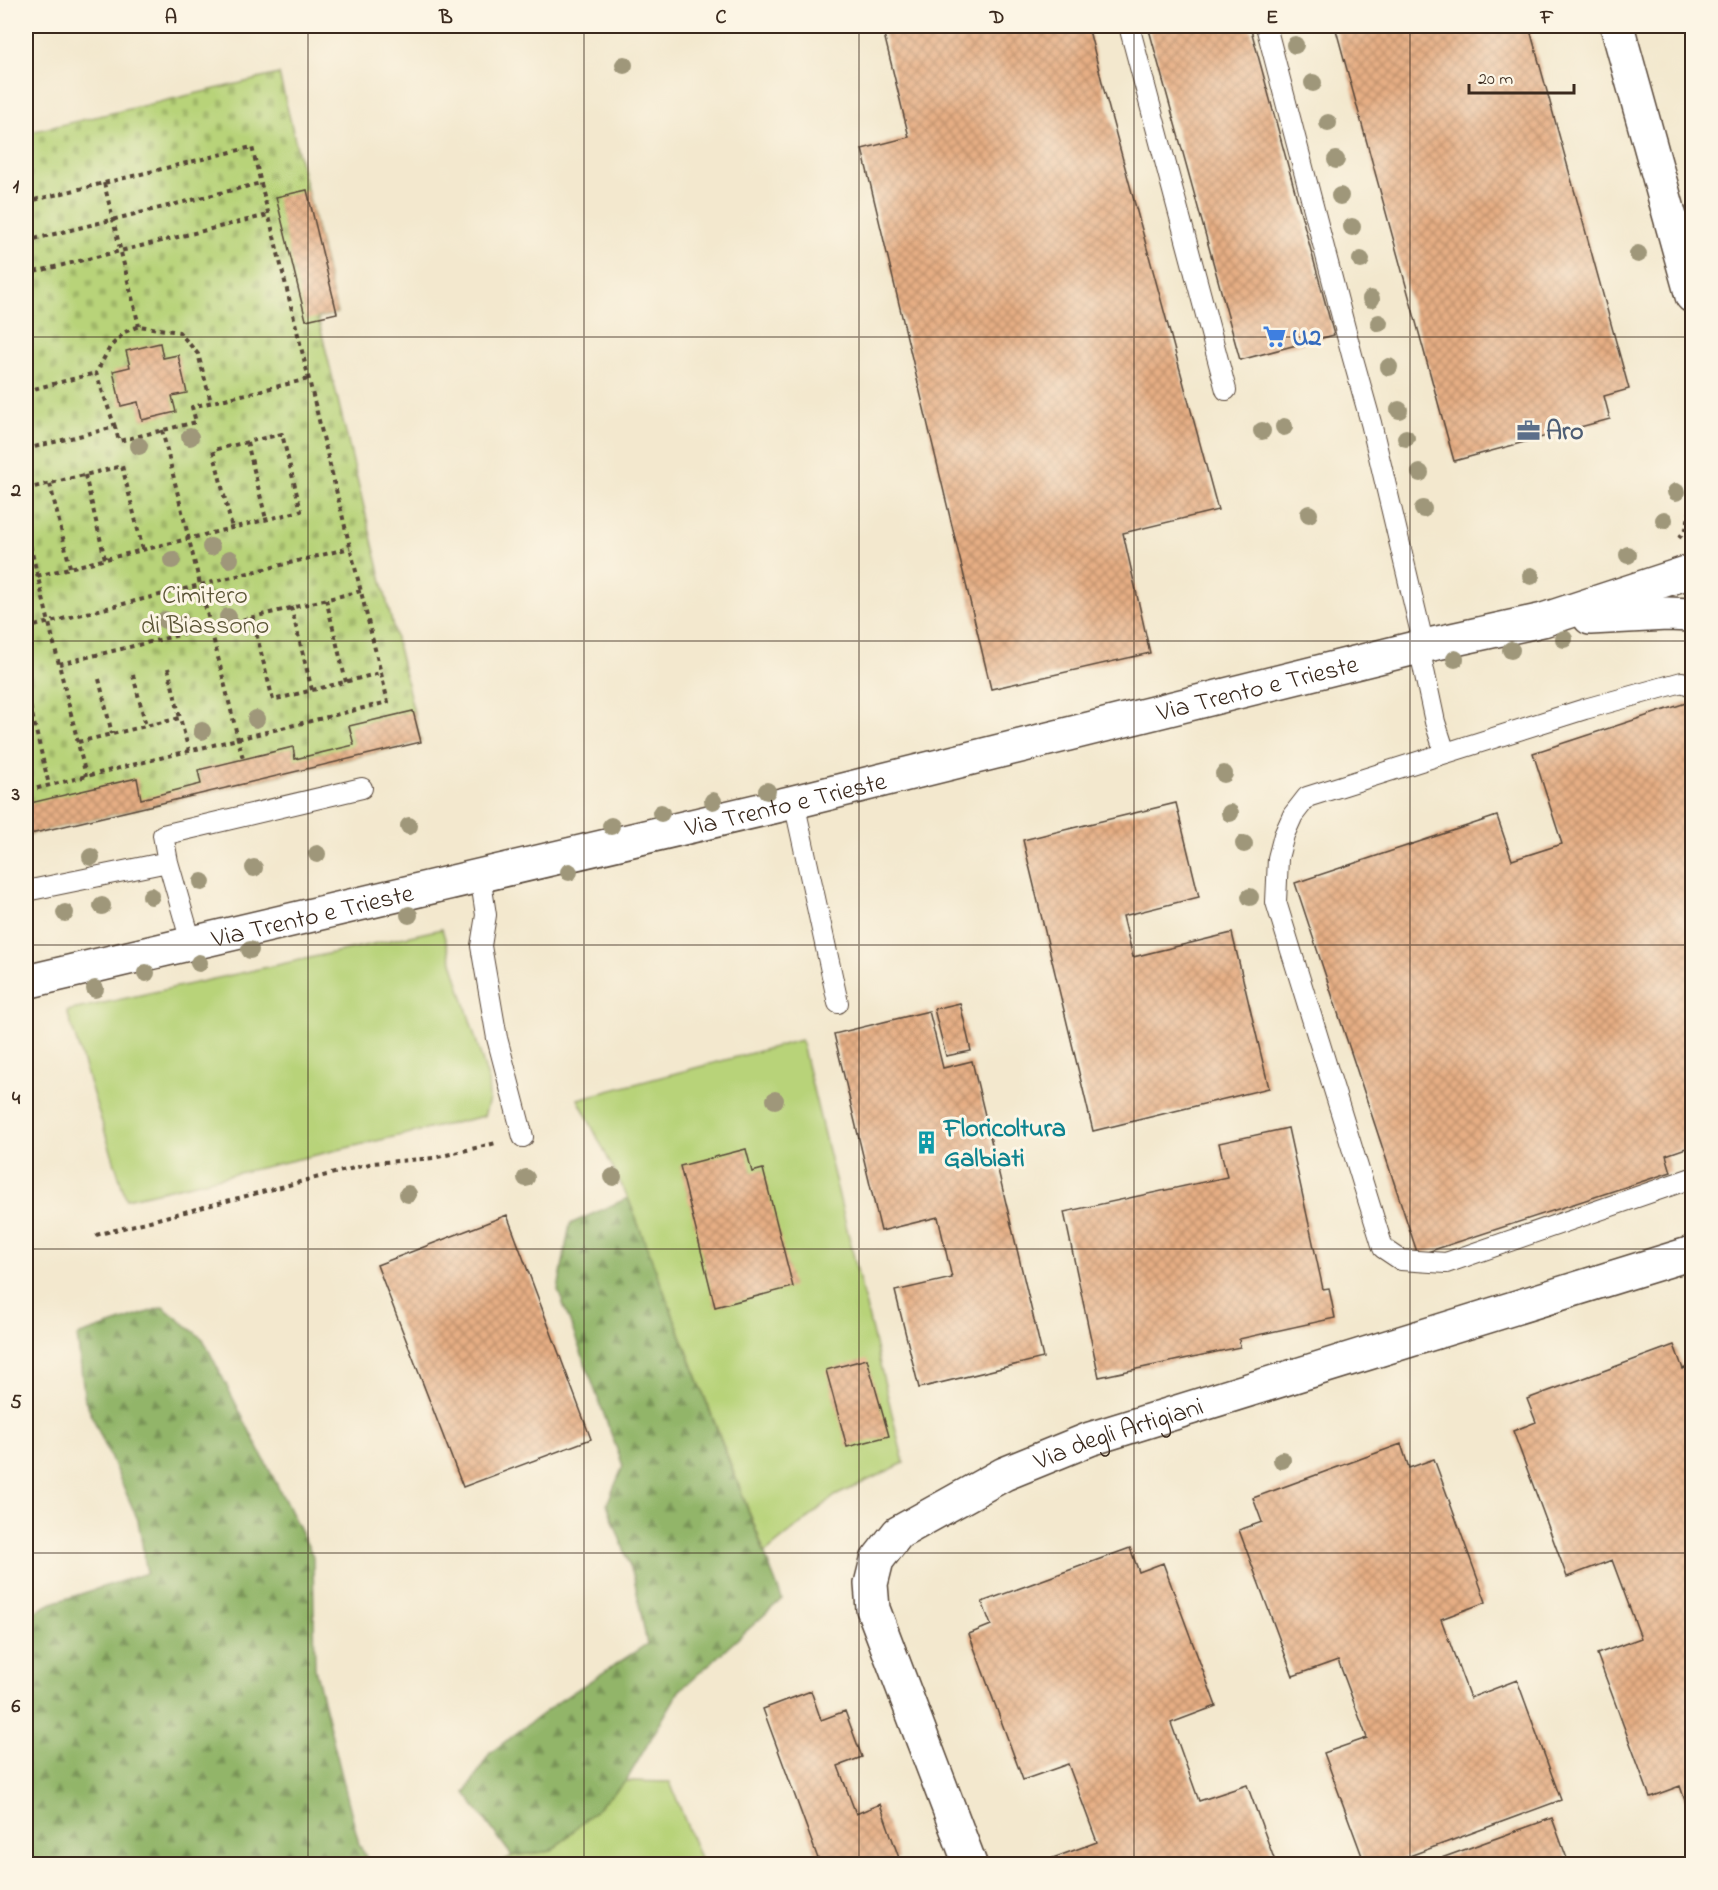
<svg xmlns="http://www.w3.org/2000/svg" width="1718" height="1890" viewBox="0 0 1718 1890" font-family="'Indie Flower',sans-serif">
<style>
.green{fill:#b8d379;stroke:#7a7e4c;stroke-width:1.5}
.forest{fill:url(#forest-firs);stroke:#667044;stroke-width:1.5}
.cemetery{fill:url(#cemetery-stones);stroke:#7a7e4c;stroke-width:1.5}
.building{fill:url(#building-cross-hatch)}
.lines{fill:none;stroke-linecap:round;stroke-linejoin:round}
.lane-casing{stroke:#574638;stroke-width:22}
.street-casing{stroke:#574638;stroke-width:36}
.secondary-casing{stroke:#574638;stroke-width:36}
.path{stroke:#574638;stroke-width:4;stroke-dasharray:4.5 4.5;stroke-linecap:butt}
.lane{stroke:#fff;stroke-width:20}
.street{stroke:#fff;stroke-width:33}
.secondary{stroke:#fff;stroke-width:33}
.tree{fill:#9f977a}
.grid{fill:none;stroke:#3b2a1e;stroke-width:1.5;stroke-opacity:0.55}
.labels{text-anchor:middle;stroke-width:6;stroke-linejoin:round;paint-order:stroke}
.shop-label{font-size:26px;font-weight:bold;fill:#366cbe;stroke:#fcf5e5;text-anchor:start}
.service-label{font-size:26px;font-weight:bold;fill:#4e5e75;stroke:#fcf5e5;text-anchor:start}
.park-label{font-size:26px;fill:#5a5435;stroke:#fcf5e5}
.street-label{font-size:26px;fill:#3b2a1e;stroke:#fcf5e5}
.culture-label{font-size:26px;font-weight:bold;fill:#0d838f;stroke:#fcf5e5;text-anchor:start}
.neatline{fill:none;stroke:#3b2a1e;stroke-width:2}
.grid-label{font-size:20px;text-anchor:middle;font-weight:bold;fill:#3b2a1e}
</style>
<defs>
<pattern id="forest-firs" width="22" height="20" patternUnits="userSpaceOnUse" patternTransform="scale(1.5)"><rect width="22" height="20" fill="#92b569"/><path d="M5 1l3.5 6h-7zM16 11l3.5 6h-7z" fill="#789356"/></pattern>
<pattern id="cemetery-stones" width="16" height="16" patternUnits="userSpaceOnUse" patternTransform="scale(1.5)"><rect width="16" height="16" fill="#b8d379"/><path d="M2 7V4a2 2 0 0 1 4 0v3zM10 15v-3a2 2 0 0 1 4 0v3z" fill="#9fb568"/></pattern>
<pattern id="building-cross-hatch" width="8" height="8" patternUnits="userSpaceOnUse" patternTransform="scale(1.5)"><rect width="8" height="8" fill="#e6ae84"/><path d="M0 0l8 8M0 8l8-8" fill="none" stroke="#bc8e6b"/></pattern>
</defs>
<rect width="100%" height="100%" fill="#fcf5e5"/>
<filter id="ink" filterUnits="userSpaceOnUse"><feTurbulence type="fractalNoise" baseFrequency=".0167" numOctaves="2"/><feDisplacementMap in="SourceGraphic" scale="12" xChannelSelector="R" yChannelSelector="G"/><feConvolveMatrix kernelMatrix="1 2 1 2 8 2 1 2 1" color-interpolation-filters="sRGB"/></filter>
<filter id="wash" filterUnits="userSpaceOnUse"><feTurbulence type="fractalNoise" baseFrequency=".008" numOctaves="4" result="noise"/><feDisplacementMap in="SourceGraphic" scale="24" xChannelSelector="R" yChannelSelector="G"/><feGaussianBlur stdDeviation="1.35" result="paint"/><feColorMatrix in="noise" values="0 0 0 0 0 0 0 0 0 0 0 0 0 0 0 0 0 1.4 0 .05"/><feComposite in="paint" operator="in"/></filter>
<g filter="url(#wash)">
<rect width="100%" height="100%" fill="#f3e8ce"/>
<path class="green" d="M 442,929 L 488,1079 L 489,1100 L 484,1116 L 126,1199 L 67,1011 Z
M 801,1040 L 904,1463 L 835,1496 L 765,1553 L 628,1198 L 578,1099 Z
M 626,1781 L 670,1782 L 702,1864 L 498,1864 L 512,1856 L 552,1851 Z"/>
<path class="forest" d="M 628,1198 L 782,1599 L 679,1691 L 626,1781 L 552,1851 L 512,1856 L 465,1793 L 490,1753 L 558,1702 L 647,1644 L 634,1577 L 607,1504 L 623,1466 L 558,1290 L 570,1224 Z
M 163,1307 L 203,1339 L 313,1556 L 315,1668 L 359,1844 L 370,1864 L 26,1864 L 26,1616 L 52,1603 L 147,1573 L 138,1520 L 85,1400 L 77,1336 Z"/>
<path class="cemetery" d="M 279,74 L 337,313 L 318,318 L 421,742 L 26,835 L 26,133 Z"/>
<g id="blocks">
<path class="building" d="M 882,26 L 1088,26 L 1104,90 L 1218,510 L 1123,533 L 1150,653 L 991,689 L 862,149 L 909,137 Z
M 1148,26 L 1250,26 L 1334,335 L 1240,360 Z
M 1335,26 L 1529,26 L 1629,389 L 1604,396 L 1610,419 L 1454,461 Z
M 307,190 L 337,313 L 306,320 L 276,197 Z
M 160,343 L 163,358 L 178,355 L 187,393 L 172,396 L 176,412 L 142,420 L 138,402 L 121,406 L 113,371 L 130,367 L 126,351 Z
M 1692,701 L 1692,1146 L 1666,1155 L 1671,1172 L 1418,1255 L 1295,883 L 1497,816 L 1512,860 L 1562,844 L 1533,753 Z
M 413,711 L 421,742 L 26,835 L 26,804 L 137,778 L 141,799 L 201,784 L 198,770 L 293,747 L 295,759 L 354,745 L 349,726 Z
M 1176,803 L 1199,897 L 1123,916 L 1133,957 L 1232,933 L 1269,1088 L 1093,1131 L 1023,840 Z
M 960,1003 L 971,1051 L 946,1056 L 934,1009 Z
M 929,1011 L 943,1068 L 972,1061 L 1043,1358 L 919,1388 L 895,1291 L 952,1278 L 938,1217 L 881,1231 L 834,1034 Z
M 1288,1128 L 1323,1289 L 1329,1288 L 1335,1318 L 1239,1339 L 1240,1347 L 1099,1377 L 1064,1212 L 1227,1177 L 1219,1143 Z
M 746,1149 L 752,1172 L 763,1169 L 793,1287 L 715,1307 L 680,1166 Z
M 507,1215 L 591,1439 L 463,1487 L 377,1265 Z
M 1674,1345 L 1683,1369 L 1692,1365 L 1692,1815 L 1690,1815 L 1680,1786 L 1650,1797 L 1597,1654 L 1641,1638 L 1612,1560 L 1567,1577 L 1513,1431 L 1536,1422 L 1527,1399 Z
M 867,1359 L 889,1436 L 847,1447 L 826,1370 Z
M 1401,1444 L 1409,1468 L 1434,1459 L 1486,1602 L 1441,1619 L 1470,1698 L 1517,1680 L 1561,1800 L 1388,1864 L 1365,1864 L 1324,1753 L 1367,1738 L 1338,1660 L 1293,1676 L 1239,1530 L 1262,1522 L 1253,1498 Z
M 1130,1548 L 1139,1572 L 1163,1563 L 1216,1706 L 1171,1723 L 1199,1801 L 1247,1785 L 1276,1864 L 1056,1864 L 1053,1858 L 1097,1842 L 1068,1764 L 1023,1780 L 969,1634 L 991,1625 L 982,1602 Z
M 811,1691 L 821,1720 L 845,1711 L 862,1757 L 838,1766 L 856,1814 L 880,1804 L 899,1858 L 880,1864 L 820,1864 L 763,1709 Z
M 1552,1818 L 1569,1864 L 1425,1864 Z"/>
</g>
</g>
<g filter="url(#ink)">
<use href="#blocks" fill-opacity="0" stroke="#574638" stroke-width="1.5"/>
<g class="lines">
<defs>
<path id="lane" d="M 1129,26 L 1226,390
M 1266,26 L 1352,355 L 1371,423 L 1424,646
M 1419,647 L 1435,722 L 1445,753
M 1692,686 L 1682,682 L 1585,709 L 1307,797 L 1293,815 L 1284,835 L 1278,858 L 1276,902 L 1383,1248 L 1401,1260 L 1446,1263 L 1692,1178
M 794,802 L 838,1003
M 168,862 L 191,942
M 480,875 L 486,915 L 481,946 L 497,1038 L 523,1137
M 26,891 L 168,862 L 163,835 L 362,788"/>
<g id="street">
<path d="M 1617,26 L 1692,296"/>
<path id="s1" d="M 970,1864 L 873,1609 L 871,1584 L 877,1560 L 898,1533 L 1004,1474 L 1090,1439 L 1692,1253"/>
</g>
<g id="secondary">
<path d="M 1590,618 L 1667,614 L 1692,615"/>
<path id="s2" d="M 26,982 L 794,802 L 1419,647 L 1543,620 L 1692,571"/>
</g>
</defs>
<use href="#lane" class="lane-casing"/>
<use href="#street" class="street-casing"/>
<use href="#secondary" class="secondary-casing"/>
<path class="path" d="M 104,183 L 139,326
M 26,202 L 252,147 L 388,702 L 26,791
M 26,241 L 261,183
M 26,274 L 268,215
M 26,391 L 96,373
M 115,427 L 96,373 L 110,347 L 125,332 L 139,326 L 179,332 L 198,354 L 211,402
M 162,430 L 243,759
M 247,442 L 266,519
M 26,449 L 115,427 L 119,441 L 196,422 L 192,407 L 308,379
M 85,475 L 105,559
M 50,484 L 70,567
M 26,489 L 122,466 L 143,550
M 26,528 L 86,776
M 1679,538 L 1686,529 L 1692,503
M 37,576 L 301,511 L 282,434 L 213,450 L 232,528
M 326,599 L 346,682
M 291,607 L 312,690
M 252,617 L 273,700 L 380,673
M 26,628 L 350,548
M 59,664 L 361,591
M 168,668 L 180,718
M 133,675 L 146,726
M 99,679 L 112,734
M 26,689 L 49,785
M 78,742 L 180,718 L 189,751
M 96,1235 L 373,1163 L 434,1158 L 496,1143"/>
<use href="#lane" class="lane"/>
<use href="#street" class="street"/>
<use href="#secondary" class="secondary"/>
</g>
<g class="tree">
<circle cx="1295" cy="45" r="9"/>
<circle cx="624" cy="65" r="9"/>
<circle cx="1313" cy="83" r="9"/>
<circle cx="1328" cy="123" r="9"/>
<circle cx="1336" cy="160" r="9"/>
<circle cx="1340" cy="196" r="9"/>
<circle cx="1352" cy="227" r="9"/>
<circle cx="1638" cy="254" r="9"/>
<circle cx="1361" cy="260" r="9"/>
<circle cx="1371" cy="299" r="9"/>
<circle cx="1379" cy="323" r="9"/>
<circle cx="1389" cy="367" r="9"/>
<circle cx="1399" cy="410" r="9"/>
<circle cx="1284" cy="427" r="9"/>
<circle cx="1262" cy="431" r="9"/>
<circle cx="190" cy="437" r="9"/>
<circle cx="1406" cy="438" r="9"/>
<circle cx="139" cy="446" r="9"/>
<circle cx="1420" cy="473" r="9"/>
<circle cx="1676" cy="492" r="9"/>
<circle cx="1423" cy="509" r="9"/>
<circle cx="1309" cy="514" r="9"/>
<circle cx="1664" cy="520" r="9"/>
<circle cx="211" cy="547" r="9"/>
<circle cx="1628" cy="555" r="9"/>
<circle cx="230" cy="559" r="9"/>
<circle cx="172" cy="560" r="9"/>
<circle cx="1531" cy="576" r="9"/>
<circle cx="228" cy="617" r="9"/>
<circle cx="165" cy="620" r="9"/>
<circle cx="183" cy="624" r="9"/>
<circle cx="1564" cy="639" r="9"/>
<circle cx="1511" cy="650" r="9"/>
<circle cx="1455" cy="659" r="9"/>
<circle cx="256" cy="719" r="9"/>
<circle cx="202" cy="731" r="9"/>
<circle cx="1224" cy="774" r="9"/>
<circle cx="767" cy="791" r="9"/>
<circle cx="713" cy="801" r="9"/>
<circle cx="661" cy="813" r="9"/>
<circle cx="1230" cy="813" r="9"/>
<circle cx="409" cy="826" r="9"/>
<circle cx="611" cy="826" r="9"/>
<circle cx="1244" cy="844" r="9"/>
<circle cx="317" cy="854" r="9"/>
<circle cx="91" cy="857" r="9"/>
<circle cx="254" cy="868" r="9"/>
<circle cx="569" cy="872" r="9"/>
<circle cx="202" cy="882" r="9"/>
<circle cx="151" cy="896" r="9"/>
<circle cx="1250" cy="897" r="9"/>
<circle cx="102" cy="906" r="9"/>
<circle cx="65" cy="913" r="9"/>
<circle cx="409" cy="915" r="9"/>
<circle cx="250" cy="950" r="9"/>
<circle cx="199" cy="963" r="9"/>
<circle cx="146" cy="973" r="9"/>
<circle cx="95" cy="989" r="9"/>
<circle cx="775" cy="1100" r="9"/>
<circle cx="613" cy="1177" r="9"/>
<circle cx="526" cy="1178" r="9"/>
<circle cx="408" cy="1194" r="9"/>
<circle cx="1282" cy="1460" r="9"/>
</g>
</g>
<path class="grid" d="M 308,26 L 308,1864M 584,26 L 584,1864M 859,26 L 859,1864M 1134,26 L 1134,1864M 1410,26 L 1410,1864M 26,337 L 1692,337M 26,641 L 1692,641M 26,945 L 1692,945M 26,1249 L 1692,1249M 26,1553 L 1692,1553"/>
<defs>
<symbol id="supermarket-bare" viewBox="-9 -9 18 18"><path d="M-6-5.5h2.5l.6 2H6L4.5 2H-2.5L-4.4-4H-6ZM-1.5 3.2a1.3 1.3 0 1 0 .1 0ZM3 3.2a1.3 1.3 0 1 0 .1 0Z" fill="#3f7fe0" stroke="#fcf5e5" stroke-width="2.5" paint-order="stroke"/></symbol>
<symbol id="office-bare" viewBox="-9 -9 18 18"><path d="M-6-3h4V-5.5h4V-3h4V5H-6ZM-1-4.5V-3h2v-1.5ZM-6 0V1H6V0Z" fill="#5c6f8a" stroke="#fcf5e5" stroke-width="2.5" paint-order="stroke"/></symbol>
<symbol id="building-bare" viewBox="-9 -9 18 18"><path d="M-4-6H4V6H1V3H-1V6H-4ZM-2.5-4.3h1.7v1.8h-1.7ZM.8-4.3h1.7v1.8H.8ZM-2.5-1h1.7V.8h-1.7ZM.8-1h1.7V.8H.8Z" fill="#0f9aa8" stroke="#fcf5e5" stroke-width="2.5" paint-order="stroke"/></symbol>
</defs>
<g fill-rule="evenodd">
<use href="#supermarket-bare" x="1258" y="320" width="33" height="33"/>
<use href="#office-bare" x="1512" y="414" width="33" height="33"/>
<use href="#building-bare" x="910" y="1126" width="33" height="33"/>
</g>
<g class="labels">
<g class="shop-label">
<text x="1292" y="345">U2</text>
</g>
<g class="service-label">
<text x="1546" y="439">Aro</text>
</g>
<g class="park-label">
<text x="205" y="603">Cimitero<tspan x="205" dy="30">di Biassono</tspan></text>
</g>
<g class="street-label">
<text dy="9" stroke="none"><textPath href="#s2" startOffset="1266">Via Trento e Trieste</textPath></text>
<text dy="9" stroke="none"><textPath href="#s2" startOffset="780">Via Trento e Trieste</textPath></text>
<text dy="9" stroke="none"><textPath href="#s2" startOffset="294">Via Trento e Trieste</textPath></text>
<text dy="9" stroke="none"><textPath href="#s1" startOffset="600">Via degli Artigiani</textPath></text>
</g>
<g class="culture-label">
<text x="944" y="1136">Floricoltura<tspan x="944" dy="30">Galbiati</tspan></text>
</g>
</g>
<rect width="1718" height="1890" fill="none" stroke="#fcf5e5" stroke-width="66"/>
<path d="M1469 84v9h105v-9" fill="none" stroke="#3b2a1e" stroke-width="3"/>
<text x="1478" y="84" font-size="18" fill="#3b2a1e" stroke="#fcf5e5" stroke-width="4.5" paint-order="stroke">20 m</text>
<rect x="33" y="33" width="1652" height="1824" class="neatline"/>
<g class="grid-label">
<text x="171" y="23">A</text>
<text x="446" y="23">B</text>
<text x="721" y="23">C</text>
<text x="997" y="23">D</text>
<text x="1272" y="23">E</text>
<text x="1547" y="23">F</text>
<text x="16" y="192">1</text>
<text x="16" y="496">2</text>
<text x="16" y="800">3</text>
<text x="16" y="1104">4</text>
<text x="16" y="1408">5</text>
<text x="16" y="1712">6</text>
</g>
</svg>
